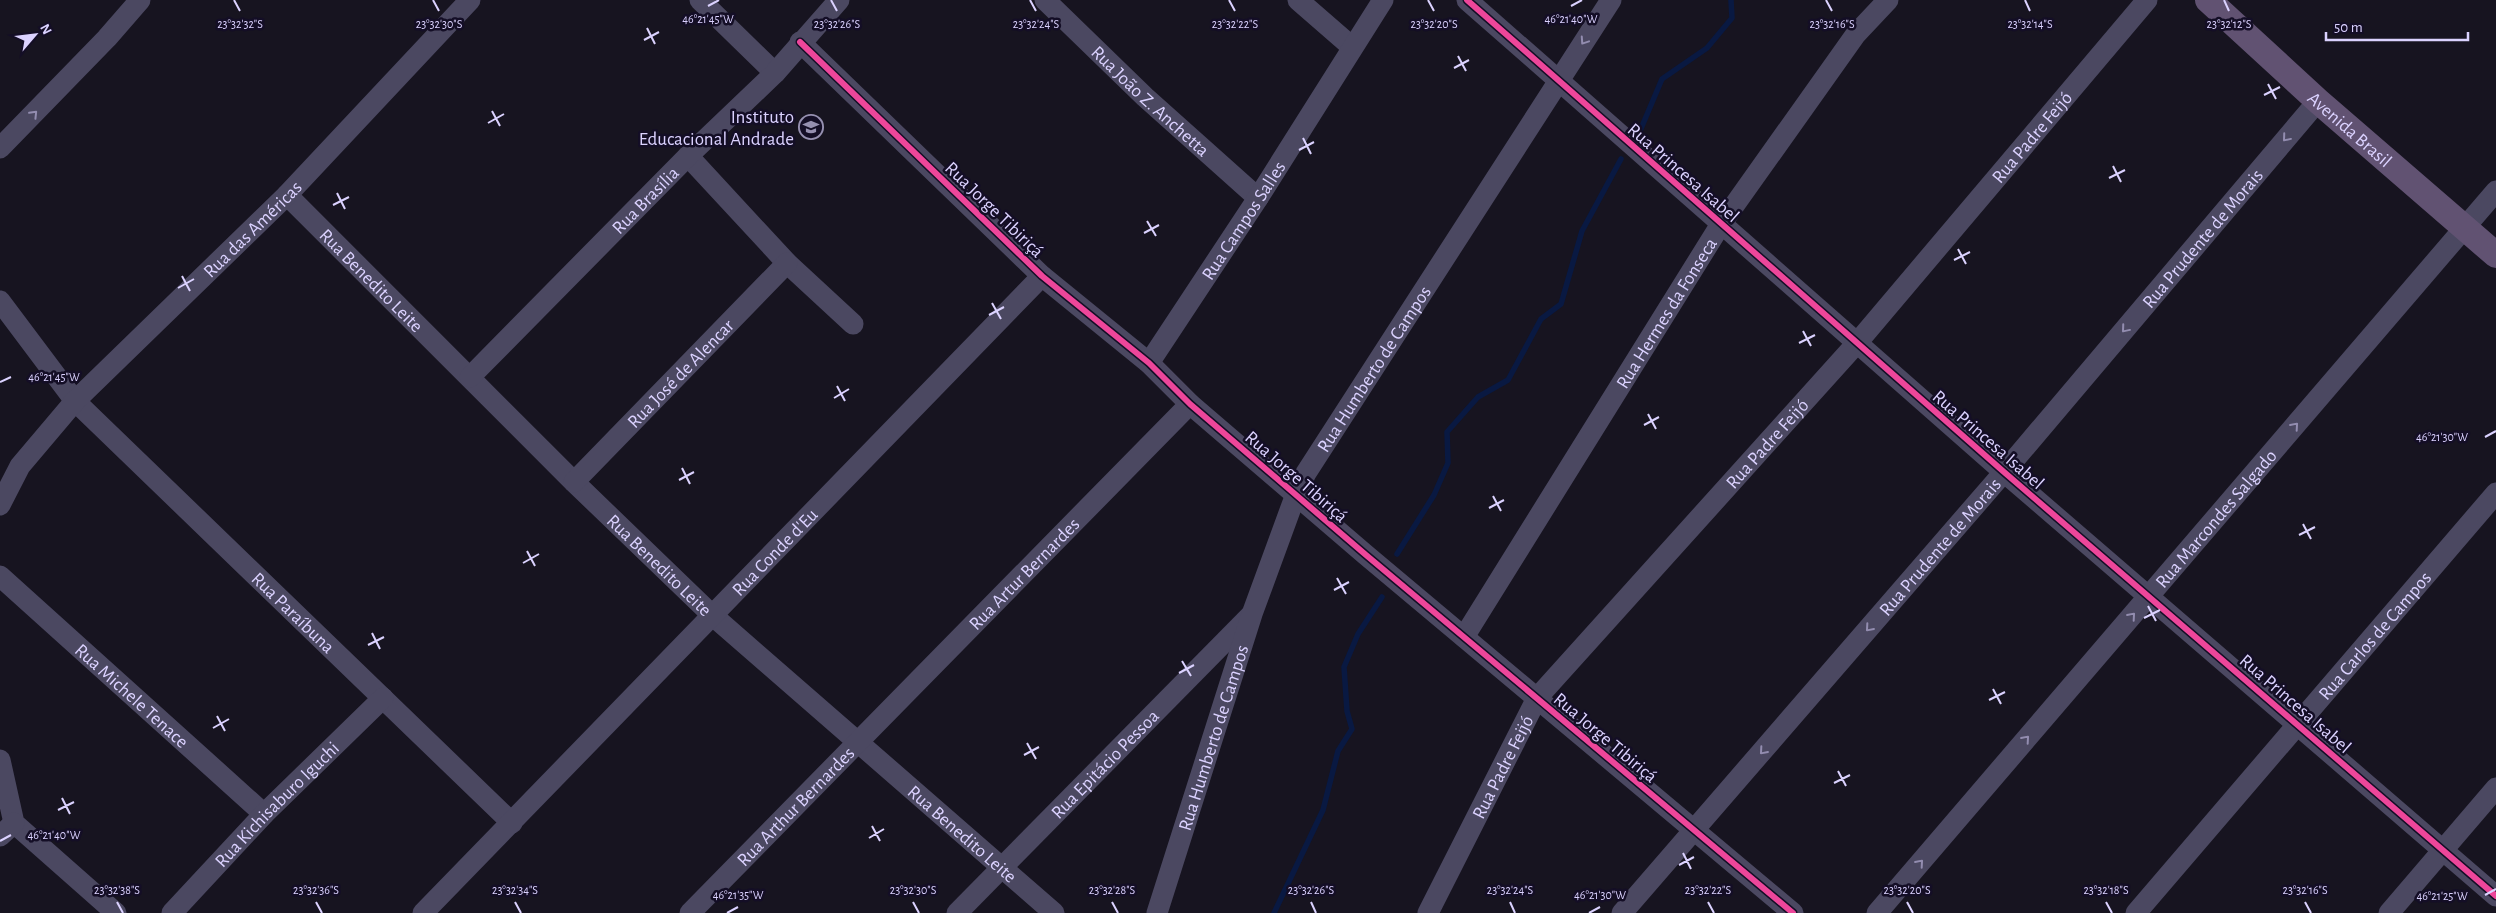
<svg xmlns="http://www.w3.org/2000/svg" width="2496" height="913" viewBox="0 0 2496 913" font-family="'Alegreya Sans',sans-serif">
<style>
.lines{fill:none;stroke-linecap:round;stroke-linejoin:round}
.stream{stroke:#091942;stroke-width:5.5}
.minor{stroke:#4b4861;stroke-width:21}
.major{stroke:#615272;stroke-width:26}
.cycleway-casing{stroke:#140e26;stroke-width:9}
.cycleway{stroke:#ed469a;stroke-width:6}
.oneway{stroke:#938db0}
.ticks{fill:none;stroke:#dbd2ff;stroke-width:2}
.labels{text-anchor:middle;stroke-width:5;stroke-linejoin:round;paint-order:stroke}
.street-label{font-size:19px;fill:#dbd2ff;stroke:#140e26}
.poi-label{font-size:19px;fill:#dbd2ff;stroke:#140e26;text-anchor:end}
.ticks-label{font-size:12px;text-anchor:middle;fill:#dbd2ff;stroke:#140e26;stroke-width:5;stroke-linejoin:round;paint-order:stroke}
</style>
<rect width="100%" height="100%" fill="#171420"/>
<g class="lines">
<path class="stream" d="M 1640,131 L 1662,79 L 1707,48 L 1732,18 L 1731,0
M 1397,554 L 1434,495 L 1448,463 L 1447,432 L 1478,397 L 1508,380 L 1541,319 L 1561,304 L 1582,231 L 1621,159
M 1274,913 L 1323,810 L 1338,751 L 1352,729 L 1347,711 L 1344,667 L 1358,634 L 1382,597"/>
<g class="minor">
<path d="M 700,0 L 775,73"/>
<path id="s1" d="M 1045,0 L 1145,97 L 1258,198"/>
<path d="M 1298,0 L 1352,47"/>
<path d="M 1467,0 L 2004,472 L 2496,896"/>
<path d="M 800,42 L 1042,276 L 1149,363 L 1190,404 L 1366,555 L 1793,913"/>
<path d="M 0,148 L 107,38 L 140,0"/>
<path d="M 688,156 L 787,263 L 853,324"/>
<path id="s2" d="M 287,195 L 574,482 L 712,615 L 1054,913"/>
<path id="s3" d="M 0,301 L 75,401 L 512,823"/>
<path id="s4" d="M 1149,363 L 1258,198 L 1383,0"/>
<path id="s5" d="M 470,377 L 688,156 L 775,73 L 839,0"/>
<path id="s6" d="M 574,482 L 787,263"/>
<path id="s7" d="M 0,505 L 20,466 L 75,401 L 287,195 L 470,0"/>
<path id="s8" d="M 0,576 L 264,814"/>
<path id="s9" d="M 1464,637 L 1721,224 L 1856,34 L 1888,0"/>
<path d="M 0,760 L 14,823 L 116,913"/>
<path d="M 0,836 L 14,823"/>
<path id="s10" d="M 172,913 L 264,814 L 383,698"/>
<path id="s11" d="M 423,913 L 1042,276"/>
<path id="s12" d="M 690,913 L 1190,404"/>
<path id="s13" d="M 957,913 L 1250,616"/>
<path id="s14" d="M 1157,913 L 1252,614 L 1296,494 L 1306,473 L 1611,0"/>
<path id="s15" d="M 1428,913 L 1537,698 L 1857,343 L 2147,0"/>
<path id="s16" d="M 1622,913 L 2004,472 L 2318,101"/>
<path id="s17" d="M 1877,913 L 2496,191"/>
<path id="s18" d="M 2136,913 L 2496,493"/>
<path d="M 2389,913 L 2496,788"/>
</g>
<path class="major" id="s19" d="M 2208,0 L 2318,101 L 2496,255"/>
<defs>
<path id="cycleway" d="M 1467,0 L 2004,472 L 2496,896
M 800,42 L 1042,276 L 1149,363 L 1190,404 L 1366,555 L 1793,913"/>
</defs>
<use href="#cycleway" class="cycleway-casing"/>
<use href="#cycleway" class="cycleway"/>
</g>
<defs><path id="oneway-chevron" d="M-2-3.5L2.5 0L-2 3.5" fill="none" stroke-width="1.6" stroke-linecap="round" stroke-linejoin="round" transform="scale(1.25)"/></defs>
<g class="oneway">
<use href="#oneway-chevron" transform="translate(1584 41) rotate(124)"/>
<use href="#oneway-chevron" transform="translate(34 114) rotate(-46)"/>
<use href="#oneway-chevron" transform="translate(2286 138) rotate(130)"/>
<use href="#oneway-chevron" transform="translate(2125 329) rotate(130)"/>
<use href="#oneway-chevron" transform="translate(2295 426) rotate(-49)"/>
<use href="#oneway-chevron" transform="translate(2132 616) rotate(-49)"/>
<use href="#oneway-chevron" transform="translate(1869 628) rotate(131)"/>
<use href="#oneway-chevron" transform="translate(2026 739) rotate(-49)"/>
<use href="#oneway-chevron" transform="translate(1763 751) rotate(131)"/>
<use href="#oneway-chevron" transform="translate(1920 863) rotate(-49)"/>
</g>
<path class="ticks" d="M 234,0 L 240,11M 433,0 L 439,11M 831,0 L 837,11M 1030,0 L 1036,11M 1229,0 L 1235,11M 1428,0 L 1434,11M 1826,0 L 1832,11M 2025,0 L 2030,11M 2224,0 L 2229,11M 708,6 L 719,0M 1571,6 L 1582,0M 647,28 L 655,44M 644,40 L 659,32M 1458,56 L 1466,71M 1454,68 L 1469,60M 2268,84 L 2276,99M 2264,95 L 2280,87M 492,111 L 500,126M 488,123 L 504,114M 1303,138 L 1311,154M 1299,150 L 1314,142M 2113,166 L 2121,182M 2109,178 L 2125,170M 337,193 L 345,209M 333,205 L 349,197M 1147,221 L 1156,236M 1144,233 L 1159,225M 1958,249 L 1966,264M 1954,260 L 1970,252M 182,276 L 190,291M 178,288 L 194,279M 992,303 L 1001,319M 989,315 L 1004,307M 1803,331 L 1811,346M 1799,343 L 1815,335M 0,382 L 11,377M 837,386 L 845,401M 834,398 L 849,389M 1648,414 L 1656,429M 1644,425 L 1659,417M 2485,437 L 2496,431M 682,468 L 690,484M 679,480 L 694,472M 1493,496 L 1501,511M 1489,508 L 1504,500M 2303,524 L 2311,539M 2299,535 L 2315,527M 527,551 L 535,566M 523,563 L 539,554M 1337,578 L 1346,594M 1334,590 L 1349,582M 2148,606 L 2156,621M 2144,618 L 2160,610M 372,633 L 380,649M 368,645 L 384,637M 1182,661 L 1191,676M 1179,673 L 1194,665M 1993,689 L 2001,704M 1989,700 L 2005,692M 217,716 L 225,731M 213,728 L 229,719M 1027,743 L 1036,759M 1024,755 L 1039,747M 1838,771 L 1846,786M 1834,783 L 1850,775M 62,798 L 70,814M 58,810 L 74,802M 872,826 L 880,841M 869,838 L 884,829M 0,841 L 11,835M 1683,853 L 1691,869M 1679,865 L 1694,857M 2485,895 L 2496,889M 117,902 L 123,913M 316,902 L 322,913M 515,902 L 521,913M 913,902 L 919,913M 1112,902 L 1118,913M 1311,902 L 1316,913M 1510,902 L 1515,913M 1708,902 L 1714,913M 1907,902 L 1913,913M 2106,902 L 2112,913M 2305,902 L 2311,913M 727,913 L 738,907M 1589,913 L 1600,907"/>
<defs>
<symbol id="school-ring" viewBox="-11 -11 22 22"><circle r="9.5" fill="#140e26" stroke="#9690b1" stroke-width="1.5"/><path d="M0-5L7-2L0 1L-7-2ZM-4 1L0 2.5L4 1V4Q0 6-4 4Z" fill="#9690b1"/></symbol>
</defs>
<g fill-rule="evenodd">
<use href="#school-ring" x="797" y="113" width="28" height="28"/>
</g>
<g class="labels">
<g class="street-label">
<text dy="7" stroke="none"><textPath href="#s1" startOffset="146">Rua João Z. Anchetta</textPath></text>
<text dy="7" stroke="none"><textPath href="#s19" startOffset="192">Avenida Brasil</textPath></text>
<text dy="7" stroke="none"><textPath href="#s15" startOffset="989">Rua Padre Feijó</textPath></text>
<text transform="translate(1684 172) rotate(41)" y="7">Rua Princesa Isabel</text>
<text dy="7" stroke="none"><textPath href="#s5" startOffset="249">Rua Brasília</textPath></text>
<text transform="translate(995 209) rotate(44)" y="7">Rua Jorge Tibiriçá</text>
<text dy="7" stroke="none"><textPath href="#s4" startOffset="171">Rua Campos Salles</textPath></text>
<text dy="7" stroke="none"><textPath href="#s7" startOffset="376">Rua das Américas</textPath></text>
<text dy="7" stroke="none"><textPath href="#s16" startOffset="890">Rua Prudente de Morais</textPath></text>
<text dy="7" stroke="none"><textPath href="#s2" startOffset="120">Rua Benedito Leite</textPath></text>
<text dy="7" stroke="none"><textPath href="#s9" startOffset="382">Rua Hermes da Fonseca</textPath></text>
<text dy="7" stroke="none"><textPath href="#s14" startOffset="589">Rua Humberto de Campos</textPath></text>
<text dy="7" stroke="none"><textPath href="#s6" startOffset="152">Rua José de Alencar</textPath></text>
<text transform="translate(1989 439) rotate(41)" y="7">Rua Princesa Isabel</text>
<text dy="7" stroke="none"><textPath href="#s15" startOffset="584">Rua Padre Feijó</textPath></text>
<text transform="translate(1297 476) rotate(41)" y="7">Rua Jorge Tibiriçá</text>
<text dy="7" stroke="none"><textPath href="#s17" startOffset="520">Rua Marcondes Salgado</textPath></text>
<text dy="7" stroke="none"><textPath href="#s16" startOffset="485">Rua Prudente de Morais</textPath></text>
<text dy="7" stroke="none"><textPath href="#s11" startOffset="504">Rua Conde d'Eu</textPath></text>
<text dy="7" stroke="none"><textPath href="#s2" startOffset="525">Rua Benedito Leite</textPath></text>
<text dy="7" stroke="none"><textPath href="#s12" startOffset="476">Rua Artur Bernardes</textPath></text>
<text dy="7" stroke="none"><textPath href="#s3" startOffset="429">Rua Paraíbuna</textPath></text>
<text dy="7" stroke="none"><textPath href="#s18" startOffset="366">Rua Carlos de Campos</textPath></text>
<text dy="7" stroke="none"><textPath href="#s8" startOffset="178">Rua Michele Tenace</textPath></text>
<text transform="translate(2296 703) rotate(41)" y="7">Rua Princesa Isabel</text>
<text transform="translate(1606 737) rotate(40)" y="7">Rua Jorge Tibiriçá</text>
<text dy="7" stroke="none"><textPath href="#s14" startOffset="184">Rua Humberto de Campos</textPath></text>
<text dy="7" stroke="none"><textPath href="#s13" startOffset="210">Rua Epitácio Pessoa</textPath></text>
<text dy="7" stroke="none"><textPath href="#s15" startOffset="164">Rua Padre Feijó</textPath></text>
<text dy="7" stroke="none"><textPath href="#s10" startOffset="151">Rua Kichisaburo Iguchi</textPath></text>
<text dy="7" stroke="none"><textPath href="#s12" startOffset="150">Rua Arthur Bernardes</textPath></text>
<text dy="7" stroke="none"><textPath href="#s2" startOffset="930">Rua Benedito Leite</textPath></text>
</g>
<g class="poi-label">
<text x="794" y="123">Instituto<tspan x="794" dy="22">Educacional Andrade</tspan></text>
</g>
</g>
<g class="ticks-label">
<text x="708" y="23">46°21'45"W</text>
<text x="1571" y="23">46°21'40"W</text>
<text x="240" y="28">23°32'32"S</text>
<text x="439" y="28">23°32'30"S</text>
<text x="837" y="28">23°32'26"S</text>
<text x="1036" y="28">23°32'24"S</text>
<text x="1235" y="28">23°32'22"S</text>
<text x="1434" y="28">23°32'20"S</text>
<text x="1832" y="28">23°32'16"S</text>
<text x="2030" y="28">23°32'14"S</text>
<text x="2229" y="28">23°32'12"S</text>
<text x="54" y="381">46°21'45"W</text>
<text x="2442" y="441">46°21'30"W</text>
<text x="54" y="839">46°21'40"W</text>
<text x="117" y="894">23°32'38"S</text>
<text x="316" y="894">23°32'36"S</text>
<text x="515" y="894">23°32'34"S</text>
<text x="913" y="894">23°32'30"S</text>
<text x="1112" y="894">23°32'28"S</text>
<text x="1311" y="894">23°32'26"S</text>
<text x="1510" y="894">23°32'24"S</text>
<text x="1708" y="894">23°32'22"S</text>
<text x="1907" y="894">23°32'20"S</text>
<text x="2106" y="894">23°32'18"S</text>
<text x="2305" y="894">23°32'16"S</text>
<text x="738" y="899">46°21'35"W</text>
<text x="1600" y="899">46°21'30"W</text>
<text x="2442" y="900">46°21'25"W</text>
</g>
<g transform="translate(35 35) rotate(62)" stroke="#140e26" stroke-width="4" paint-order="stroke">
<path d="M0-4L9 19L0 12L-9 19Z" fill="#dbd2ff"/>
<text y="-8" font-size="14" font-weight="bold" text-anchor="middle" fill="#dbd2ff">N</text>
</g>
<path d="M2326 32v8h142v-8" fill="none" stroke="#dbd2ff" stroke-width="2.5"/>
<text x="2334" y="32" font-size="15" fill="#dbd2ff" stroke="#140e26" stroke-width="4" paint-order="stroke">50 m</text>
</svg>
